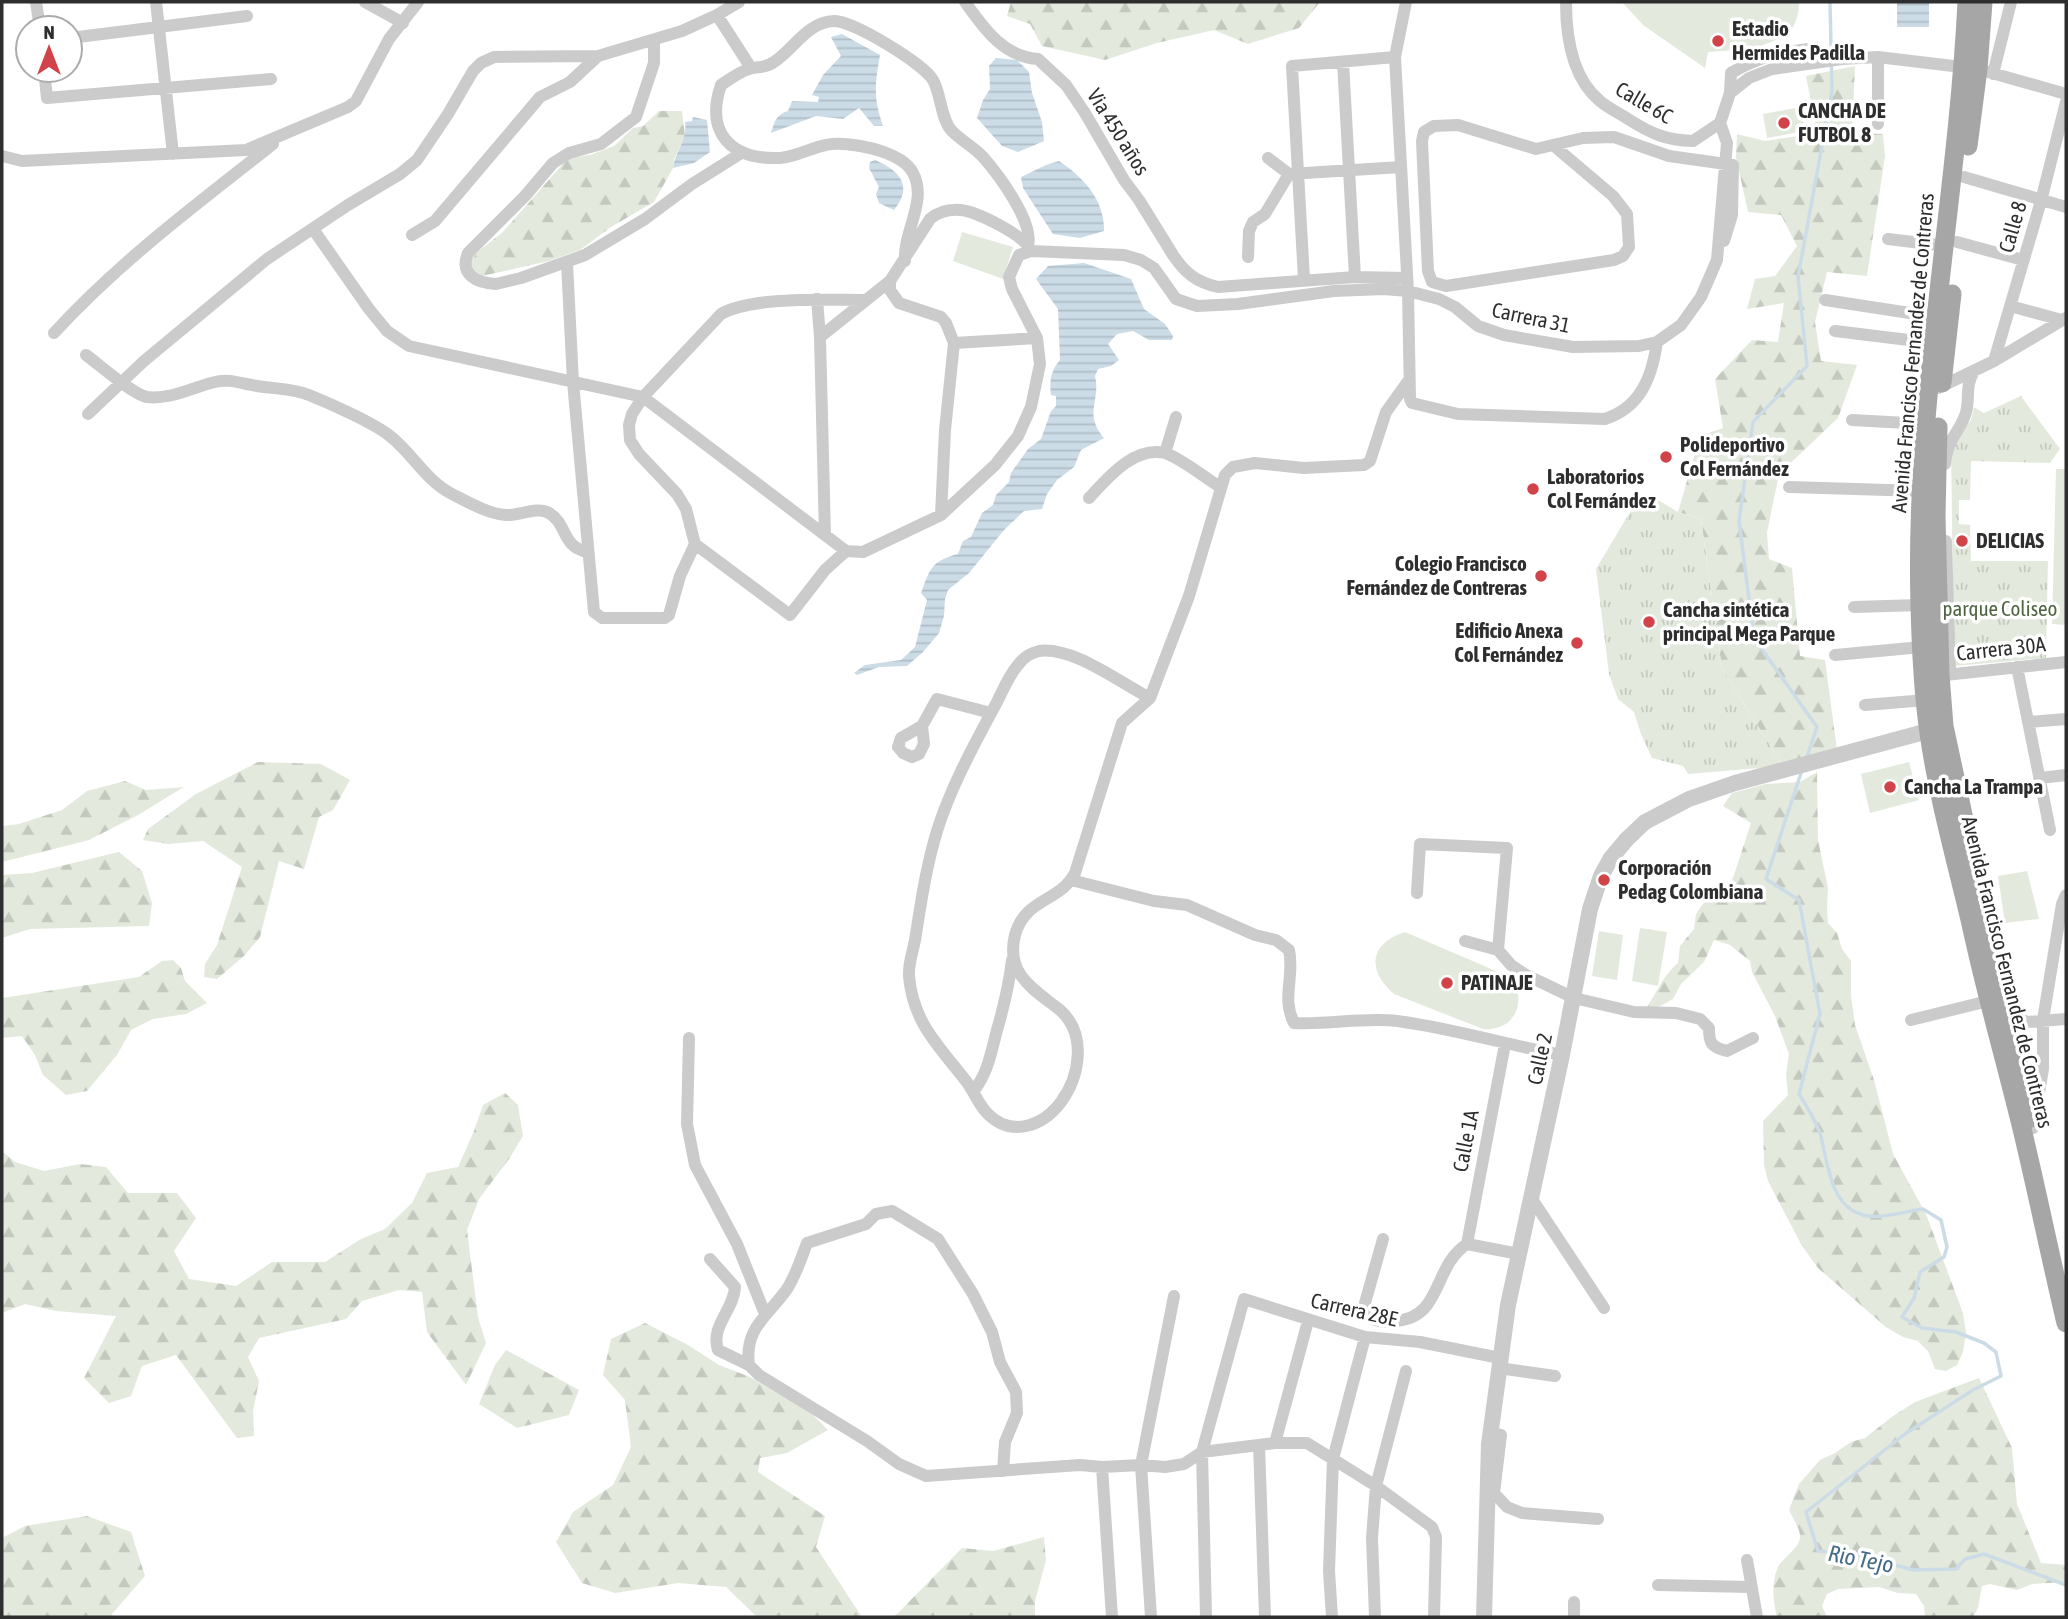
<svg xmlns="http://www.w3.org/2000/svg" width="2068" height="1619" viewBox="0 0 2068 1619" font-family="'Asap Condensed',sans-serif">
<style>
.grass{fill:#e3eadd}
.forest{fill:url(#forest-firs)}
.park{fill:url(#park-tufts)}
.water{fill:url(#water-rules)}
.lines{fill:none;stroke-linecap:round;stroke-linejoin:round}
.stream{stroke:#cbdce7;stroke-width:3.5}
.minor{stroke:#cbcbcb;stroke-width:12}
.tertiary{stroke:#cbcbcb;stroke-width:16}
.primary{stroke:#a6a6a6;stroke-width:19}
.poi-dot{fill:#d14349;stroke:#fff;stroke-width:2.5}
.labels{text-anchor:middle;stroke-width:7;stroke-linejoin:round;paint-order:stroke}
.poi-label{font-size:21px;font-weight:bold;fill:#2e2e2e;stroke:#fff;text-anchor:start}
.street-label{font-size:21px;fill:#2e2e2e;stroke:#fff}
.park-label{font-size:21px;fill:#506440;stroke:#fff}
.water-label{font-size:23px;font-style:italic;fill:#456b87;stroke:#fff}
</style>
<defs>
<pattern id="forest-firs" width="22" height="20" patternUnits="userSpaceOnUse" patternTransform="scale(1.75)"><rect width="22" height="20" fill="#e3eadd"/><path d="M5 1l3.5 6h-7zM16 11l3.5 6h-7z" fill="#c3c9be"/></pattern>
<pattern id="park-tufts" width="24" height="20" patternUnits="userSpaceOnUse" patternTransform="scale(1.75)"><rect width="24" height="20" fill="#e3eadd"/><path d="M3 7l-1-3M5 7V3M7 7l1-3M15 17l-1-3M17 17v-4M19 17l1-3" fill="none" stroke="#c3c9be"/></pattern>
<pattern id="water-rules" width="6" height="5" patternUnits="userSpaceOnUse" patternTransform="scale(1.75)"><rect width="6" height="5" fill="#cbdce7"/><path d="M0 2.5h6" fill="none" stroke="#afbdc6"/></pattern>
</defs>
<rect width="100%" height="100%" fill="#fff"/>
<path class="grass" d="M 1622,2 L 1799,2 C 1799,11 1797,22 1791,30 C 1785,39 1750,50 1738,53 L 1737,50 L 1708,52 L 1705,68 L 1643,25 Z
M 1801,107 L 1805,131 L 1767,138 L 1763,114 Z
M 962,232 L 1013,247 L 1003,279 L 953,261 Z
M 2056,469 L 2066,469 L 2066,625 L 2052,624 Z
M 1909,762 L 1919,800 L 1870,813 L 1861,774 Z
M 2027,871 L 2039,919 L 2005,923 L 1998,876 Z
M 1640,928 L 1667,932 L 1658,986 L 1632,981 Z
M 1599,931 L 1623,935 L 1617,980 L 1592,976 Z
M 1405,932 L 1510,977 C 1529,1001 1514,1032 1483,1029 L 1394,994 C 1366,970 1370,943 1405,932 Z"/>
<path class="forest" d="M 1011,2 L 1320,2 L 1299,28 L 1248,44 L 1214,30 L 1157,43 L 1105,60 L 1042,46 L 1030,24 L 1007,16 Z
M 1855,66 L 1852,133 L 1883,134 L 1885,156 L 1867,276 L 1827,272 L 1815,322 L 1821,361 L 1857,365 L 1838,418 L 1779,474 L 1767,533 L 1769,559 L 1792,568 L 1800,656 L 1825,660 L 1837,750 L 1783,766 L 1722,669 L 1701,519 L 1678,512 L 1700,436 L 1723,428 L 1715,379 L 1752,340 L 1778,342 L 1784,303 L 1747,309 L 1755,279 L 1775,276 L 1797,246 L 1781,215 L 1748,212 L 1736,157 L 1737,134 L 1765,141 L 1804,135 L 1815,122 L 1806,76 Z
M 659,111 L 682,111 L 685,136 L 674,159 L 673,168 L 654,202 L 611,227 L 580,250 L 549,261 L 482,276 L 472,270 L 471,261 L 476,253 L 502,233 L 568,158 L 590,155 L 614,146 L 633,128 L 643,126 Z
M 258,762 L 321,764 L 350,780 L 333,810 L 319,817 L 304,869 L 279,861 L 260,937 L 245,955 L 217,979 L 204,977 L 205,964 L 217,945 L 242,867 L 203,841 L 168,844 L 143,840 L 148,829 L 196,794 Z
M 1817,772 L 1818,840 L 1828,888 L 1827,908 L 1828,923 L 1837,933 L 1842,949 L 1851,961 L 1851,995 L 1855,1025 L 1874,1080 L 1893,1154 L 1926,1214 L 1963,1313 L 1966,1333 L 1963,1352 L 1957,1365 L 1946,1371 L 1935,1369 L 1928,1351 L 1918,1341 L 1903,1337 L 1886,1327 L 1818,1268 L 1802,1246 L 1768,1181 L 1764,1165 L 1763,1121 L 1788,1095 L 1786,1074 L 1789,1054 L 1775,1016 L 1752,972 L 1750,961 L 1730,945 L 1714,940 L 1704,962 L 1681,984 L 1673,999 L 1653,1010 L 1647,1007 C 1657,992 1664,974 1678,963 L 1680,946 L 1694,929 L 1696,914 L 1705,901 L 1723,901 L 1734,875 L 1751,823 L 1723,806 L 1732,793 L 1766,784 L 1800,782 Z
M 125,781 L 146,790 L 184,787 L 138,815 L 89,840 L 2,862 L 2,826 L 19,824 L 62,810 L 87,791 Z
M 119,852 L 142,871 L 152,903 L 149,926 L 30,929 L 2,938 L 2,875 L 32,873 Z
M 173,960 L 181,968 L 185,981 L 207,1003 L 186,1014 L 153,1019 L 131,1030 L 117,1055 L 87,1091 L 66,1095 L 43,1075 L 35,1055 L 22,1036 L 2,1038 L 2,998 L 139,977 L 162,961 Z
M 505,1093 L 518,1105 L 523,1136 L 509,1159 L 479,1199 L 467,1230 L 478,1317 L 486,1343 L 466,1385 L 427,1332 L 422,1292 L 399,1290 L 362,1301 L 346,1319 L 259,1338 L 248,1357 L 259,1381 L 253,1411 L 254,1436 L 237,1438 L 176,1355 L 142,1366 L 131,1396 L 109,1403 L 84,1378 L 116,1316 L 56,1311 L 25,1304 L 2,1313 L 2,1151 L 15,1162 L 44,1171 L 80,1164 L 106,1167 L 128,1193 L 177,1193 L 196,1218 L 174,1251 L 189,1279 L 236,1286 L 272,1262 L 325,1262 L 361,1239 L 385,1229 L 412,1203 L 427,1173 L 458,1167 L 474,1131 L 483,1105 Z
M 645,1323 L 688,1345 L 719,1365 L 750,1377 L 810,1412 L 828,1430 L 787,1453 L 760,1458 L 758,1472 L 825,1516 L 816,1547 L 862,1617 L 757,1617 L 726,1587 L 678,1583 L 615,1593 L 582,1583 L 556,1542 L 573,1512 L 613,1485 L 631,1447 L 625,1400 L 603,1375 L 611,1339 Z
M 506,1350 L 579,1390 L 569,1415 L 517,1428 L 479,1404 L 495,1365 Z
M 1979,1378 L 2012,1448 L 2017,1504 L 2041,1563 L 2066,1565 L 2066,1582 L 2032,1584 L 2017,1590 L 1990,1584 L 1982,1586 L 1978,1608 L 1973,1617 L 1925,1617 L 1924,1606 L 1916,1594 L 1898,1593 L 1879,1587 L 1838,1589 L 1827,1594 L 1822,1606 L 1827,1617 L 1777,1617 C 1773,1602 1771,1582 1778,1567 C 1783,1557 1801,1547 1800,1536 C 1800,1528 1792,1517 1789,1510 L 1799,1484 L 1820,1460 L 1835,1453 L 1851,1442 L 1865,1438 L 1893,1416 L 1915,1402 Z
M 87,1516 L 131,1532 L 145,1576 L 112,1614 L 113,1617 L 2,1617 L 2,1538 L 25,1526 Z
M 1044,1537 L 1046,1560 L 1035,1601 L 1035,1617 L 894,1617 L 962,1548 L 993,1551 Z"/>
<path class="park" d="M 2021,396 L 2060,449 L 2050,463 L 1971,461 L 1970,500 L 1959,500 L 1959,524 L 1970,525 L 1971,561 L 2048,561 L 2046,658 L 1954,666 L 1951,445 L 1971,420 L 1974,407 L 1984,413 Z
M 1658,500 L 1678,512 L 1701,519 L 1722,669 L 1783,766 L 1688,774 L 1683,766 L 1652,758 L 1641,734 L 1634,712 L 1618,699 L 1609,674 L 1596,569 L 1630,512 Z"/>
<path class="water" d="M 1897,2 L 1929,2 L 1929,27 L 1897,27 Z
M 842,34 L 880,55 C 875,84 873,97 883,126 L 874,126 L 859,108 L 843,119 L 816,116 L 771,133 C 775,121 776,115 788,111 L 792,101 L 818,102 L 819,97 L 812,95 L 823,75 L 841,56 L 831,37 Z
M 996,58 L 1017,60 L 1029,72 L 1032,93 L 1042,122 L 1044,141 L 1018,152 L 1002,146 L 977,118 L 983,100 L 990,89 L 989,66 Z
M 693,117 L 707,120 L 710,152 L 694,163 L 673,168 C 675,151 688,140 685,122 L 692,121 Z
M 875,160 C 899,170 914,186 894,210 L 879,203 L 876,194 L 879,187 L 869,168 L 870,162 Z
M 1059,161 C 1083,177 1105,200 1104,231 L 1080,238 L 1053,234 L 1023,188 L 1021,177 L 1046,165 Z
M 1084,263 L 1131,279 L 1144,309 L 1165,324 L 1173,336 L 1172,340 L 1149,340 L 1133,331 L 1117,334 L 1108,344 L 1119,360 L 1111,366 L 1098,369 L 1095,376 C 1101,401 1083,414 1104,438 L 1081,450 L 1074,467 L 1057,480 L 1047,494 L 1042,509 L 1024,511 L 1004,530 L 969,573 L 948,590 L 945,599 L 944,616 L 939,633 L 923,652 L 907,666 L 879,667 L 857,675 L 854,673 L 865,665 L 901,660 L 915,647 L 927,600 L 921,593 C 930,569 931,561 958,554 L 963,541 L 971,537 L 982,513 L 993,505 L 996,495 L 1009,482 L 1011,473 L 1028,449 L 1041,439 L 1051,411 L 1056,406 L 1056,396 L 1051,395 C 1049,382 1051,370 1060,360 L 1058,309 L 1036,279 L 1048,266 Z"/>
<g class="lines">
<path class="stream" d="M 1806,759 L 1817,727 L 1754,638 L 1739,521 L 1753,422 L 1807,366 L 1798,277 L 1832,91 L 1830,2
M 1802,770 L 1766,879 L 1799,900 L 1820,1014 L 1799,1094 C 1806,1106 1815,1119 1820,1133 C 1828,1161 1829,1206 1863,1215 C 1878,1220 1907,1211 1923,1209 L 1941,1220 L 1947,1247 L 1944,1257 L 1920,1272 L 1914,1298 L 1902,1317 L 1922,1328 L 1956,1332 L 1984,1343 L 1996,1352 L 2001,1376 L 1973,1390 L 1905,1434 L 1806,1512 L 1818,1551 L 1860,1555 L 1913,1570 L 1956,1569 L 1965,1559 L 1984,1554 L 2066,1585"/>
<path class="minor" d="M 36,2 L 40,28
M 156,2 L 173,154
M 365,2 L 403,23
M 965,2 C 983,27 1003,57 1038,59 L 1066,85 L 1085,113 L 1124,180 L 1139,200 L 1173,255 C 1185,273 1196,282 1218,287 L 1355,277 L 1407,278
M 1406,2 L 1395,57 L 1408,291 L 1410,399 L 1412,403 L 1458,414 L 1605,419 C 1641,407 1652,377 1657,342
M 1566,2 C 1566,36 1572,78 1600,101 C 1608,108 1619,113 1628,119 C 1652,134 1665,140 1693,141
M 717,15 L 751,68
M 70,38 L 247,16
M 654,40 L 654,63 L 636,117 L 601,144 L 569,153 L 553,163 L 525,196 L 468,253 C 459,275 477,283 496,284 L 521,278 L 585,255 L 645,219 L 692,184 L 743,152
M 1878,57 L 1878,124
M 1343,62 L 1355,277
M 44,70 L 47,98 L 271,79
M 1993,74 L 2011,2
M 1730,93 L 1731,73 C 1756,58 1780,52 1809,49 L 1820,60
M 1720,123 L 1730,93 L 1749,78 L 1772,69 L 1842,59 L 1878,57 L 1978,69 L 2066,94
M 1693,141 L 1720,123
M 1553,145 L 1613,196 L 1627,214 L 1629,247 L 1623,256 L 1614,260 L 1446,286 L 1432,282 L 1428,271 L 1422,141 L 1424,132 L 1434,126 L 1458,125 L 1536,149 L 1583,138 L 1614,137 L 1669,156 L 1733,165 L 1732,215 L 1724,241
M 2,156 L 22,161 L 246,150 L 348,107 L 356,101 L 389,39 L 418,2
M 1268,158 L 1289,174 L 1401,167
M 1964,177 L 2066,207
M 313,229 L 369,309 L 387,331 L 409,346 L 643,397 L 846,551
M 412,235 L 435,221 L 540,97 L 570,82 L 598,56
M 1888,239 L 1946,246
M 1957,242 L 2023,260
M 1248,257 L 1249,231 L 1253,222 L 1265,214 L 1289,174
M 905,261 C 903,231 928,201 913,173 C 902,151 848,140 826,145 C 810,148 796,157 780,158 C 730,160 705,132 721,85 C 730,79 739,72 749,69 C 758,66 764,69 774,62 C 794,49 807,22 834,21 C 852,20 924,64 933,80 C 941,94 941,119 951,130 C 960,140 974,147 983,157 C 998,174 1034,222 1028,245
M 567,263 L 573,382 L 594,612 L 602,618 L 665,618 L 669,615 L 680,576 L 695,544
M 1304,279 L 1292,66 L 1395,57
M 890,281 L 890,290 L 899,303 L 941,317 L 946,323 L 954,343 L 945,430 L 941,515
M 817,299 L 820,337 L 825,535
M 865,300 C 827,300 753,296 721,314 L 643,397 L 632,414 L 629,425 L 630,440 L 639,454 L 677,494 L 686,509 L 695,544 L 790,615 L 825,570 L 846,551 L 863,552 L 941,515 L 995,465 L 1018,436 L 1031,407 L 1040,364 L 1037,338 L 1012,289 L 1009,277 L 1019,255 L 1031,251 L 1124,255 L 1141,260 L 1154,268 L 1176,299 L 1197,306 L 1238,304 L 1334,291 L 1383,289 L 1408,291 L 1439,299 L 1455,307 L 1478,326 L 1504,335 L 1573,347 L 1639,346 L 1657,342 L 1681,325 L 1701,297 L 1717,260 L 1727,143 L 1720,123
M 1825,300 L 1936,317
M 2010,306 L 2062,320
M 1835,331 L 1933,343
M 54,333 C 120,261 197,204 273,144
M 820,337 L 890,281 L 930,219 C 939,211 949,209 961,210 C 977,212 1025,235 1031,251
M 954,343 L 1037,338
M 86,355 C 100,365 132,394 147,397 C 170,400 193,387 215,382 C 229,378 242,384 257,386 C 274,389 292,388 309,395 C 329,403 374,423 390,436 C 413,454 425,480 452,494 C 468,502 488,514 506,515 C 519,516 537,506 549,513 C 568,524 561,547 588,552
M 1994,361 L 2041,201 L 2066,102
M 1938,388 L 1994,361 L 2066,318
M 88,414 L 144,361 L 267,259 L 348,205 L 400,174 L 417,160 L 448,114 L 473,71 L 481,63 L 494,57 L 598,56 L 682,31 L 717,15 L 739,2
M 1852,420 L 1925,424
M 1165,453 L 1176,417
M 1945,464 C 1947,436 1964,429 1967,408 C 1969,394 1966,384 1974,371
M 1789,487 L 1920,491
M 1089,498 C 1107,479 1133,446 1165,453 C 1179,457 1207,479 1220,487
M 1946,541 L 1950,674
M 1854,607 L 1920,605
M 1835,655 L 1922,647
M 2017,667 L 2050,830
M 1945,675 L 2066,662
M 1150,698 C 1120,683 1073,646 1039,651 C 1030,653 1023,658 1018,665 C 1009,675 1003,690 997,702 C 975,743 951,786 937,831 C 926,867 921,903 915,940 C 913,951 908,964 909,976 C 913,1023 939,1046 966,1081 C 973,1090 978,1103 986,1112 C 1010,1138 1042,1127 1061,1102 C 1080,1076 1087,1034 1060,1010 C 1035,990 1005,975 1015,935 C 1025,898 1060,902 1075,873 L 1122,723 L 1150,698 L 1189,596 L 1225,475 L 1233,467 L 1255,463 L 1304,468 L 1364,465 L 1370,461 L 1386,412 L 1409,380
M 1865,705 L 1926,700
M 2029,722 L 2066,719
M 922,726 L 924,744 L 919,754 L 912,757 L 903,753 L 898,747 L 901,738 L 922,726 L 937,699 L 991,713
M 2040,778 L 2066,775
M 1071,880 L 1154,901 L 1187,905 L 1255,935 L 1276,940 L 1289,950 C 1295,976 1281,998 1294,1023 C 1329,1025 1363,1017 1397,1021 C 1452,1028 1507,1045 1562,1055
M 1417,893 L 1420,844 L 1507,848 L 1498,950
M 1465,941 L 1498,950 L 1511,965 L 1526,975 L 1574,998 L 1634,1012 L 1676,1013 L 1700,1019 L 1709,1028 C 1709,1043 1711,1047 1727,1051 L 1753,1038
M 2009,1014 L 2027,1022 L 2066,1019
M 1911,1020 L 1988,1001
M 689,1038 L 687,1124 L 695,1165 L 737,1244 L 765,1314
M 973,1092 C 988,1073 991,1053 997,1030 C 1004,1006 1009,985 1012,960
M 2033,1128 L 2043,1069 L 2043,1020 L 2062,904 L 2066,895
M 1532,1199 L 1604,1308
M 1383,1239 L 1365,1303 L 1368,1317 C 1377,1322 1385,1322 1395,1321 C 1443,1318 1432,1267 1467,1244 L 1519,1254
M 1467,1244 L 1505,1044
M 710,1259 L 735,1287 C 734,1310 710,1326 718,1350 L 749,1365 L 759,1375 L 867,1441 L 899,1464 L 926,1476 L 1080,1465 L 1102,1467 L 1141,1465 L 1165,1467 L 1184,1464 L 1202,1452 L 1275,1443 L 1307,1443 L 1376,1486 L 1432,1527 L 1436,1537 L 1434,1617
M 749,1365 C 744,1328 768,1316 787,1289 C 796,1275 801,1259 807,1243 L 866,1224 L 876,1214 L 892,1211 L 938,1239 L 973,1294 L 992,1332 L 1000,1362 L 1016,1392 L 1017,1413 L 1005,1442 L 1003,1471
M 1499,1368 L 1555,1376
M 1490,1433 L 1501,1435 L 1494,1493 L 1507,1507 L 1522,1513 L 1598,1519
M 1275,1443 L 1308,1321
M 1259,1445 L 1265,1617
M 1102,1467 L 1112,1617
M 1747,1560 L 1757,1617
M 1658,1585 L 1750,1587
M 1151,1617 L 1141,1465 L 1174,1296
M 1206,1617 L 1202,1452 L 1244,1299 L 1365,1337 L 1420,1342 L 1500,1358
M 1332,1617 L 1329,1571 L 1333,1459 L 1365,1337
M 1375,1617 L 1372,1538 L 1376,1486 L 1406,1371
M 1574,1617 L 1574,1602"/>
<path class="tertiary" d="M 1484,1617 L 1489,1444 L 1508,1305 L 1562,1055 L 1590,909 L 1601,876 L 1611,858 L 1627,839 L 1645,822 L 1689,799 L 1735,783 L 1928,731"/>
<path class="primary" d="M 1967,2 C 1957,204 1914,403 1920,605 C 1921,647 1923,691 1929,733 C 1938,797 1956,860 1971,924 C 1986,994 2006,1063 2023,1133 C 2038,1196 2051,1260 2066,1323
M 1968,146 L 1978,69 L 1983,2
M 1942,383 L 1952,294
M 1938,427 L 1936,516 L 1940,675 L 1944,726 L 1986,922 L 2031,1118"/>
</g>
<g class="poi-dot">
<circle cx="1718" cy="41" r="7"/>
<circle cx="1784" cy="123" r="7"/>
<circle cx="1666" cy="457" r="7"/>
<circle cx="1533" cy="489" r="7"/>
<circle cx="1962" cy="541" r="7"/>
<circle cx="1541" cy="576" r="7"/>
<circle cx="1649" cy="622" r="7"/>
<circle cx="1577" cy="643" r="7"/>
<circle cx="1890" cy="787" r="7"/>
<circle cx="1604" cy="880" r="7"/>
<circle cx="1447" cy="983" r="7"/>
</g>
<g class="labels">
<g class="poi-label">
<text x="1732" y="36">Estadio<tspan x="1732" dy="24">Hermides Padilla</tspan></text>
<text x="1798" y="118">CANCHA DE<tspan x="1798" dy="24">FUTBOL 8</tspan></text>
<text x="1680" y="452">Polideportivo<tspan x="1680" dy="24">Col Fernández</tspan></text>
<text x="1547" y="484">Laboratorios<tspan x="1547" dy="24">Col Fernández</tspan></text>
<text x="1976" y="548">DELICIAS</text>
<text x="1527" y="571" text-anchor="end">Colegio Francisco<tspan x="1527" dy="24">Fernández de Contreras</tspan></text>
<text x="1663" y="617">Cancha sintética<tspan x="1663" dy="24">principal Mega Parque</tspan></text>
<text x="1563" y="638" text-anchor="end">Edificio Anexa<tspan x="1563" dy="24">Col Fernández</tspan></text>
<text x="1904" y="794">Cancha La Trampa</text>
<text x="1618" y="875">Corporación<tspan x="1618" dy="24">Pedag Colombiana</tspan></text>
<text x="1461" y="990">PATINAJE</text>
</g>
<g class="street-label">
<text transform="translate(1644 103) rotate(30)" y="7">Calle 6C</text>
<text transform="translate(1118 132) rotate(58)" y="7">Via 450 años</text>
<text transform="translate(2013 227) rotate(-74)" y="7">Calle 8</text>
<text transform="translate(1531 318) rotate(12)" y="7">Carrera 31</text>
<text transform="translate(1913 353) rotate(-85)" y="7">Avenida Francisco Fernandez de Contreras</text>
<text transform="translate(2001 649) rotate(-6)" y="7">Carrera 30A</text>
<text transform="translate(2007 972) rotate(76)" y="7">Avenida Francisco Fernandez de Contreras</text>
<text transform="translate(1540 1059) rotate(-78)" y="7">Calle 2</text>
<text transform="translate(1466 1141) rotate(-79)" y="7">Calle 1A</text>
<text transform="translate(1354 1310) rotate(13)" y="7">Carrera 28E</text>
</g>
<g class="park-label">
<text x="2000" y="616">parque Coliseo</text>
</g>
<g class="water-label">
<text transform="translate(1861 1559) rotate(11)" y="8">Rio Tejo</text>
</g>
</g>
<rect width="2068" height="1619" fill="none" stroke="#2e2e2e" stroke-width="7"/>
<g transform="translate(49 49)"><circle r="33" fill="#ffffff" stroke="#ababab" stroke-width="2"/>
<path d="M0-5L12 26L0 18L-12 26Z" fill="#d14349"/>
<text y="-10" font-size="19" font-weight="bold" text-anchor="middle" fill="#2e2e2e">N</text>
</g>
</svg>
